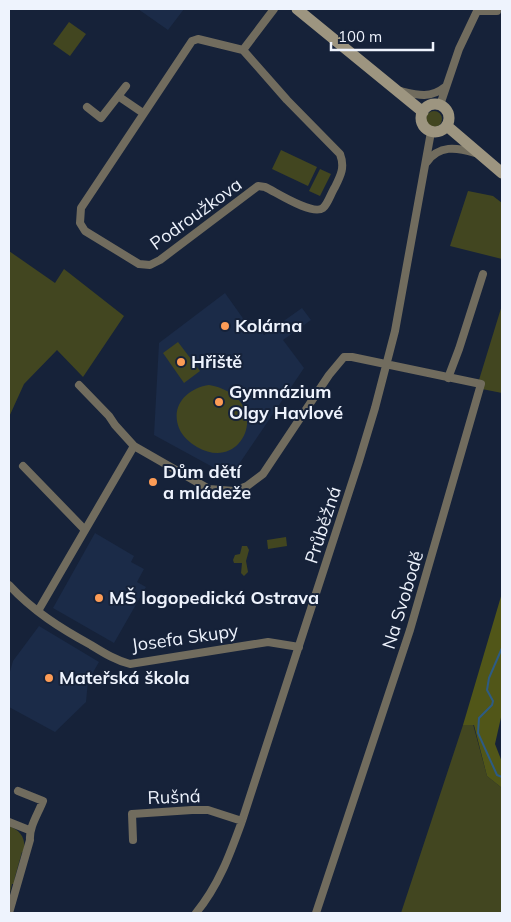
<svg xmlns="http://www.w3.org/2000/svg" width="511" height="922" viewBox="0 0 511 922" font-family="Mulish,sans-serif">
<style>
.built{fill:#1b2b48}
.green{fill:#424620}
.forest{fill:#515618}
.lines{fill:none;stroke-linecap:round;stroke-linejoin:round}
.stream{stroke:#2d5b84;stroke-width:2}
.street{stroke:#716c5e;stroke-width:8}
.secondary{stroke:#9d9580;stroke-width:11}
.poi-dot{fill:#fd9c56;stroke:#162239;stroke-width:2}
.labels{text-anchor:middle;stroke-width:4;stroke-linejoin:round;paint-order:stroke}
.street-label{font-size:18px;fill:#eef3fd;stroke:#162239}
.poi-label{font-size:18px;font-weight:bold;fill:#eef3fd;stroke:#162239;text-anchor:start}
</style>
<rect width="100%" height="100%" fill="#162239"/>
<path class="built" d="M 138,9 L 184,9 L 168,30 Z
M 225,293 L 247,324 L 253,320 L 264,335 L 302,308 L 311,320 L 283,340 L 304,368 L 237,467 L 220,471 L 154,435 L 159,343 Z
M 95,533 L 134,556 L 131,562 L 144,569 L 137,582 L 146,587 L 114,643 L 53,608 Z
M 39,626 L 99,662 L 88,681 L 86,702 L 55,732 L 9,707 L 9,675 L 13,661 Z"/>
<path class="green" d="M 69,22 L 86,34 L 70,56 L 53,44 Z
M426 119a8 8 0 1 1 16 0a8 8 0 1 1-16 0Z
M 281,150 L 317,167 L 308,186 L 272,169 Z
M 320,169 L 331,174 L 320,196 L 309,191 Z
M 468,191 L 493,196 L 502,203 L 502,259 L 450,246 Z
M 9,251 L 55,283 L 64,269 L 124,316 L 83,377 L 57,350 L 24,384 L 9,417 Z
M 502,305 L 502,393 L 482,389 L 484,381 L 479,380 Z
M 178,342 L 200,371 L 184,383 L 163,353 Z
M 209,385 C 275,397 245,475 197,447 C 190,443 182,436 179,428 C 170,405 188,388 209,385 Z
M 286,537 L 287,546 L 268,549 L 267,540 Z
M 242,546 L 247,546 L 249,550 L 246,561 L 248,572 L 244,576 L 241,573 L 242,563 L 234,563 L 233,560 L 235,555 L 240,554 Z
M 473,724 L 487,776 L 502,788 L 502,913 L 401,913 L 463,725 Z
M 9,826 C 21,831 26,838 24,852 L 22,852 L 15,877 L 14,884 L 12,884 L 9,897 Z"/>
<path class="forest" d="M 502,593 L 502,713 L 495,744 L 502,762 L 502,788 L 487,776 L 474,725 L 463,725 Z"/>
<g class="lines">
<path class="stream" d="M 502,648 L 489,678 L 487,690 L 493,701 L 492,705 L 479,718 L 478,733 L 497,775 L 502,777"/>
<path class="street" d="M 477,11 L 497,11
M 243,50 L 198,39 L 192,41 L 81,208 L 80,223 L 85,231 L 139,264 L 150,265 L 160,260 L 258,186 L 265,187 C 276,192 312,216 323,208 C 328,204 331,193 335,187 C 341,175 345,167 340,154 L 287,100 L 243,50 L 274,9
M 400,91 C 417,95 430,99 445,87
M 118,96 L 143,113
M 440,105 L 459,49 L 478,9
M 87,107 L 101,118 L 126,86
M 427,162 C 439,145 456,147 475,153
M 448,378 L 459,349 L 483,274
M 79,385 L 109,416 L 115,425 L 134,446 L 209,489 L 234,491 L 247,486 L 263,474 L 329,375 L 344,357 L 352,357 L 481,384 L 410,630 L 316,913
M 23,466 L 84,529
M 9,585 C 33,611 60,628 91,645 C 104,653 115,660 130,664 L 268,642 L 299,647
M 38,611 L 134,446
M 9,822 L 29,830
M 133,840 L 132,814 L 192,810 L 208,810 L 242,821
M 9,913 L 30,840 C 29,827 38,814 43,801 L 18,791
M 196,913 C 219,885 230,854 242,821 L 359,461 L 375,408 L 395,331 L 431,132"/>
<path class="secondary" d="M 297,9 L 423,112
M421 118a14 14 0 1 1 28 0a14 14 0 1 1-28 0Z
M 447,126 L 502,173"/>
</g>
<g class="poi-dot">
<circle cx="225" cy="326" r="5"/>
<circle cx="181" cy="362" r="5"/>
<circle cx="219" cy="402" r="5"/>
<circle cx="153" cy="482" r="5"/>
<circle cx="99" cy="598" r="5"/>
<circle cx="49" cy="678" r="5"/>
</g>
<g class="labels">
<g class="street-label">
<text transform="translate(196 214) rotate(-36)" y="6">Podroužkova</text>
<text transform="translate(323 525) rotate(-72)" y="6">Průběžná</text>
<text transform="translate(403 600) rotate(-73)" y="6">Na Svobodě</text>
<text transform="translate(185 638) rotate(-8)" y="6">Josefa Skupy</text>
<text transform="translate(174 797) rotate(-2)" y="6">Rušná</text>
</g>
<g class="poi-label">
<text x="235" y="332">Kolárna</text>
<text x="191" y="368">Hřiště</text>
<text x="229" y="398">Gymnázium<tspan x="229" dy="21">Olgy Havlové</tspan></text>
<text x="163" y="478">Dům dětí<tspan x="163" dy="21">a mládeže</tspan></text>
<text x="109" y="604">MŠ logopedická Ostrava</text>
<text x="59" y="684">Mateřská škola</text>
</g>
</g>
<rect width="511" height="922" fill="none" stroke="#eef3fd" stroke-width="20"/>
<path d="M331 42v8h102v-8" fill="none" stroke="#eef3fd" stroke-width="2.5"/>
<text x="338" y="42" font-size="15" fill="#eef3fd" stroke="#162239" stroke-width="4" paint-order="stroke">100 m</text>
</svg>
